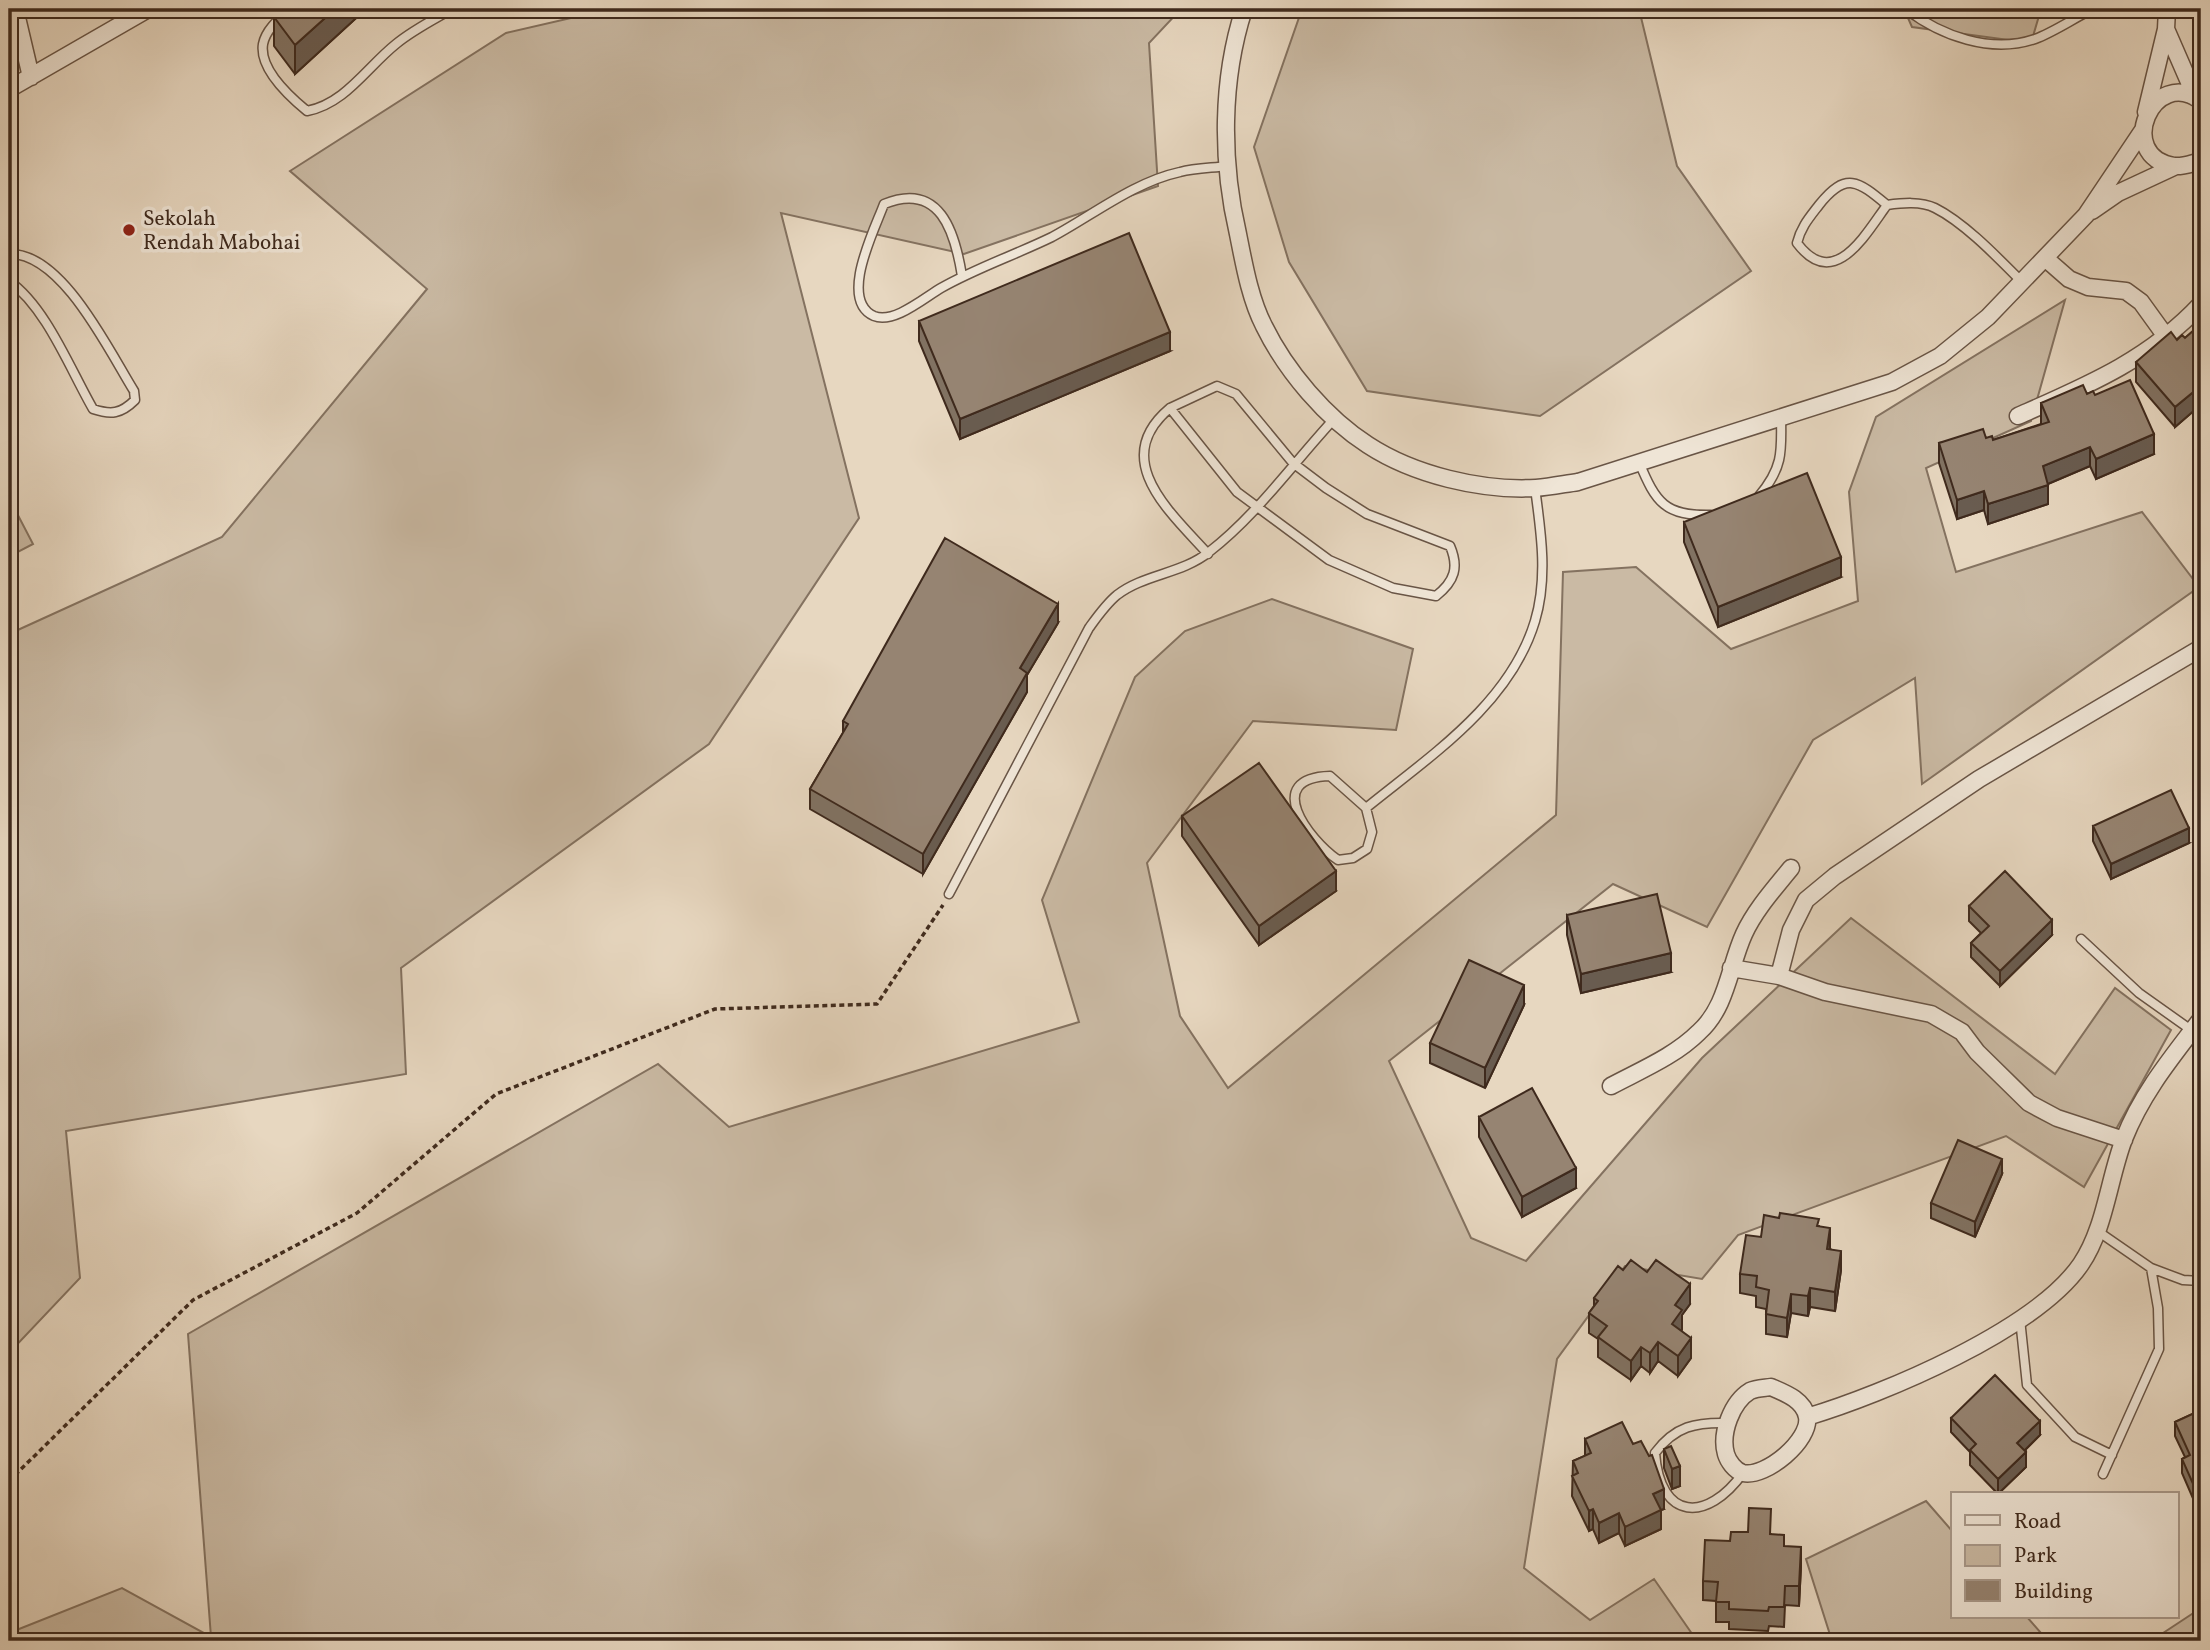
<svg xmlns="http://www.w3.org/2000/svg" width="2210" height="1650" viewBox="0 0 2210 1650" font-family="Vollkorn,serif">
<style>
.green{fill:#cabaa4;stroke:#847260;stroke-width:2}
.lines{fill:none;stroke-linecap:round;stroke-linejoin:round}
.service-casing{stroke:#695546;stroke-width:11}
.minor-casing{stroke:#695546;stroke-width:19}
.path{stroke:#3f2a1d;stroke-width:3.5;stroke-dasharray:5 3.5;stroke-linecap:butt}
.service{stroke:#efe5d6;stroke-width:8}
.minor{stroke:#efe5d6;stroke-width:16}
.wall{fill:#817262;stroke:#3f2a1d;stroke-width:2}
.shaded-wall{fill:#695c50;stroke:#3f2a1d;stroke-width:2}
.building{fill:#968472;stroke:#3f2a1d;stroke-width:2}
.poi-dot{fill:#8f2418;stroke:#efe5d6;stroke-width:2.5}
.labels{text-anchor:middle;stroke-width:7;stroke-linejoin:round;paint-order:stroke}
.poi-label{font-size:21px;fill:#3f2a1d;stroke:#efe5d6;text-anchor:start}
</style>
<rect width="100%" height="100%" fill="#e7d7c0"/>
<filter id="stains"><feTurbulence type="fractalNoise" baseFrequency=".00286" numOctaves="4"/><feColorMatrix values="0 0 0 0 .2 0 0 0 0 .09 0 0 0 0 .02 0 0 0 .5 -.17"/></filter>
<radialGradient id="worn" r=".72"><stop offset=".6" stop-color="#630" stop-opacity="0"/><stop offset="1" stop-color="#630" stop-opacity=".3"/></radialGradient>
<path class="green" d="M 610,9 L 1181,9 L 1149,43 L 1158,186 L 964,254 L 781,213 L 859,518 L 709,744 L 401,968 L 406,1074 L 66,1131 L 80,1278 L 9,1353 L 9,634 L 222,537 L 427,289 L 290,171 L 506,33 Z
M 1302,9 L 1639,9 L 1677,166 L 1751,271 L 1540,416 L 1367,391 L 1289,262 L 1254,147 Z
M 1904,9 L 2041,9 L 2031,43 L 1912,27 Z
M 2065,300 L 2031,421 L 1926,468 L 1956,572 L 2142,512 L 2199,587 L 1922,784 L 1915,678 L 1813,740 L 1707,927 L 1613,884 L 1389,1061 L 1471,1238 L 1526,1261 L 1702,1058 L 1851,918 L 2055,1074 L 2115,988 L 2171,1030 L 2084,1187 L 2006,1136 L 1738,1235 L 1702,1279 L 1625,1266 L 1557,1359 L 1524,1568 L 1590,1620 L 1654,1579 L 1697,1641 L 9,1641 L 9,1633 L 122,1588 L 211,1637 L 188,1334 L 658,1064 L 729,1127 L 1079,1022 L 1042,900 L 1135,677 L 1185,631 L 1272,599 L 1413,649 L 1396,730 L 1253,721 L 1147,863 L 1180,1016 L 1228,1088 L 1556,815 L 1563,572 L 1636,567 L 1731,649 L 1858,601 L 1849,492 L 1876,417 Z
M 9,498 L 33,544 L 14,554 L 9,545 Z
M 1926,1501 L 1953,1532 L 1953,1617 L 2027,1617 L 2048,1641 L 1832,1641 L 1806,1559 Z
M 2201,1608 L 2201,1641 L 2151,1641 Z"/>
<g class="lines">
<defs>
<path id="service" d="M 290,9 C 280,18 266,29 263,44 C 259,69 290,97 307,111 C 345,104 367,67 396,44 C 413,30 433,20 452,9
M 1829,9 L 1840,9
M 1906,9 C 1941,36 1991,54 2035,39 C 2054,32 2074,18 2093,9
M 1887,205 C 1858,181 1846,171 1819,205 C 1809,218 1801,227 1797,243 C 1834,292 1865,235 1887,205 C 1902,203 1921,201 1935,208 C 1965,223 1999,259 2022,282
M 9,254 C 62,252 109,351 134,391 L 135,400 C 121,414 111,415 93,409 C 70,369 46,307 9,281
M 962,276 C 955,232 940,181 884,204 C 875,229 838,300 874,316 C 894,324 924,298 941,288 C 976,268 1015,255 1052,237 C 1093,215 1134,182 1180,172 C 1195,168 1212,168 1227,166
M 1217,386 L 1236,394 L 1293,463 L 1326,488 L 1367,514 L 1450,546 C 1459,567 1455,581 1436,596 L 1393,588 L 1329,560 L 1237,492 L 1170,408 Z
M 1170,408 C 1109,459 1169,511 1208,554
M 1639,462 C 1656,503 1665,516 1711,515
M 1759,496 C 1782,469 1782,453 1781,419
M 1366,808 L 1330,776 C 1262,778 1308,839 1338,860 L 1353,858 L 1367,849 L 1372,832 L 1366,808 C 1430,756 1510,704 1535,621 C 1548,578 1541,532 1535,488
M 949,894 L 1089,628 C 1097,617 1106,604 1117,595 C 1144,574 1182,574 1209,552 C 1257,515 1294,462 1335,418
M 2081,939 L 2139,993 L 2201,1037
M 2096,1230 L 2151,1268 L 2158,1308 L 2159,1349 L 2103,1474
M 2151,1268 L 2183,1280 L 2201,1281
M 2020,1319 L 2027,1385 L 2075,1437 L 2112,1455
M 1728,1423 C 1696,1422 1675,1426 1655,1453 C 1660,1521 1707,1523 1743,1473"/>
<path id="minor" d="M 15,9 L 31,77
M 1244,9 C 1221,80 1221,161 1238,234 C 1244,264 1250,299 1264,326 C 1286,371 1326,418 1368,445 C 1414,475 1481,491 1536,488 C 1550,487 1564,484 1578,482 L 1892,382 L 1940,356 L 1988,317 L 2086,215 L 2143,130
M 2166,29 L 2196,98
M 9,89 L 148,9
M 2201,101 C 2153,65 2114,156 2174,166 C 2184,167 2192,163 2201,161
M 2146,112 L 2166,29 L 2167,9
M 2092,211 L 2118,193 L 2176,166
M 2045,258 L 2069,279 L 2088,287 L 2126,291 L 2141,302 L 2167,338
M 2018,416 C 2086,386 2149,360 2201,304
M 1731,968 L 1779,976 L 1825,992 L 1931,1014 L 1962,1032 L 1977,1052 L 2029,1103 L 2057,1118 L 2124,1140
M 1779,976 L 1791,930 L 1806,900 L 1835,876 L 1979,779 L 2201,648
M 1611,1086 C 1641,1070 1675,1056 1699,1032 C 1727,1007 1729,967 1744,934 C 1755,910 1774,889 1791,868
M 1771,1387 C 1785,1393 1804,1400 1807,1417 C 1811,1440 1766,1478 1743,1473 C 1735,1471 1728,1461 1726,1454 C 1720,1433 1732,1402 1750,1391 C 1756,1388 1765,1388 1771,1387 Z
M 1807,1417 C 1884,1394 2036,1330 2081,1264 C 2105,1229 2109,1178 2124,1139 C 2142,1093 2172,1057 2201,1019"/>
</defs>
<use href="#service" class="service-casing"/>
<use href="#minor" class="minor-casing"/>
<path class="path" d="M 9,1481 L 193,1300 L 357,1213 L 496,1094 L 715,1009 L 877,1004 L 943,905"/>
<use href="#service" class="service"/>
<use href="#minor" class="minor"/>
</g>
<path class="wall" d="M 284,9 L 366,9 L 295,74 L 274,46 L 274,17 Z
M 919,321 L 1170,351 L 960,439 L 919,341 Z
M 2201,324 L 2201,414 L 2197,408 L 2175,427 L 2136,382 L 2136,362 L 2177,340 L 2185,338 Z
M 2087,394 L 2095,395 L 2154,454 L 2096,479 L 2090,466 L 2048,484 L 2048,504 L 1988,524 L 1984,510 L 1957,519 L 1939,463 L 1939,443 L 1986,438 L 1993,440 L 2041,424 L 2041,403 Z
M 1684,522 L 1841,577 L 1718,627 L 1684,542 Z
M 1058,623 L 1027,675 L 1027,692 L 923,874 L 810,809 L 810,789 L 843,733 L 843,721 Z
M 1182,816 L 1336,891 L 1259,945 L 1182,836 Z
M 2093,826 L 2189,843 L 2111,879 L 2093,841 Z
M 1969,906 L 2052,935 L 2000,986 L 1971,957 L 1971,943 L 1981,933 L 1969,921 Z
M 1567,915 L 1671,972 L 1581,993 L 1567,935 Z
M 1524,1005 L 1485,1088 L 1430,1063 L 1430,1043 Z
M 1479,1117 L 1576,1188 L 1522,1217 L 1479,1137 Z
M 2002,1174 L 1975,1237 L 1931,1218 L 1931,1203 Z
M 1819,1226 L 1841,1270 L 1835,1311 L 1810,1307 L 1808,1316 L 1791,1313 L 1787,1337 L 1766,1334 L 1766,1309 L 1756,1307 L 1756,1296 L 1740,1293 L 1740,1274 L 1761,1237 Z
M 1623,1270 L 1690,1304 L 1682,1315 L 1681,1331 L 1691,1358 L 1678,1376 L 1658,1361 L 1650,1373 L 1641,1366 L 1631,1380 L 1598,1357 L 1598,1339 L 1589,1333 L 1589,1313 L 1594,1306 L 1594,1298 Z
M 2201,1410 L 2201,1509 L 2198,1510 L 2182,1473 L 2182,1459 L 2185,1457 L 2175,1436 L 2175,1422 Z
M 1951,1418 L 2040,1435 L 2024,1451 L 2026,1467 L 1998,1494 L 1970,1465 L 1970,1452 L 1951,1432 Z
M 1585,1439 L 1664,1509 L 1661,1510 L 1661,1529 L 1625,1546 L 1619,1533 L 1599,1543 L 1593,1529 L 1589,1531 L 1572,1496 L 1573,1461 L 1585,1456 Z
M 1664,1449 L 1680,1486 L 1672,1489 L 1664,1468 Z
M 1771,1534 L 1784,1546 L 1801,1566 L 1799,1606 L 1785,1605 L 1784,1627 L 1769,1626 L 1768,1631 L 1729,1629 L 1729,1622 L 1716,1622 L 1716,1601 L 1703,1600 L 1703,1581 L 1730,1541 Z"/>
<path class="shaded-wall" d="M 335,9 L 366,9 L 295,74 L 295,45 Z
M 1170,332 L 1170,351 L 960,439 L 960,419 Z
M 2197,389 L 2197,408 L 2175,427 L 2175,407 Z
M 2154,434 L 2154,454 L 2096,479 L 2096,459 Z
M 2090,447 L 2090,466 L 2043,486 L 2043,466 Z
M 2048,485 L 2048,504 L 1988,524 L 1988,504 Z
M 1984,491 L 1984,510 L 1957,519 L 1957,500 Z
M 1841,557 L 1841,577 L 1718,627 L 1718,607 Z
M 1058,604 L 1058,623 L 1027,675 L 1027,692 L 923,874 L 923,854 L 1020,668 Z
M 2189,828 L 2189,843 L 2111,879 L 2111,864 Z
M 1336,871 L 1336,891 L 1259,945 L 1259,926 Z
M 2052,920 L 2052,935 L 2000,986 L 2000,971 Z
M 1671,953 L 1671,972 L 1581,993 L 1581,974 Z
M 1524,985 L 1524,1005 L 1485,1088 L 1485,1068 Z
M 2002,1159 L 2002,1174 L 1975,1237 L 1975,1222 Z
M 1576,1168 L 1576,1188 L 1522,1217 L 1522,1197 Z
M 1830,1228 L 1830,1248 L 1827,1268 L 1827,1249 Z
M 1841,1251 L 1841,1270 L 1835,1311 L 1835,1292 Z
M 1690,1284 L 1690,1304 L 1682,1315 L 1682,1330 L 1672,1344 L 1672,1324 L 1675,1305 Z
M 1810,1288 L 1810,1307 L 1808,1316 L 1808,1296 Z
M 1791,1294 L 1791,1313 L 1787,1337 L 1787,1318 Z
M 1691,1338 L 1691,1358 L 1678,1376 L 1678,1356 Z
M 1658,1342 L 1658,1361 L 1650,1373 L 1650,1353 Z
M 1641,1347 L 1641,1366 L 1631,1380 L 1631,1361 Z
M 2040,1421 L 2040,1435 L 2017,1458 L 2017,1443 Z
M 2026,1452 L 2026,1467 L 1998,1494 L 1998,1479 Z
M 1680,1466 L 1680,1486 L 1672,1489 L 1672,1469 Z
M 1664,1489 L 1664,1509 L 1661,1510 L 1661,1529 L 1625,1546 L 1625,1527 L 1653,1494 Z
M 2201,1494 L 2201,1509 L 2198,1510 L 2198,1495 Z
M 1593,1509 L 1593,1529 L 1589,1531 L 1589,1511 Z
M 1619,1513 L 1619,1533 L 1599,1543 L 1599,1523 Z
M 1801,1547 L 1801,1566 L 1799,1606 L 1799,1586 Z"/>
<path class="building" d="M 284,9 L 335,9 L 295,45 L 274,17 Z
M 1129,233 L 1170,332 L 960,419 L 919,321 Z
M 2201,324 L 2201,394 L 2197,389 L 2175,407 L 2136,362 L 2171,332 L 2177,340 L 2182,335 L 2185,338 Z
M 2130,380 L 2154,434 L 2096,459 L 2090,447 L 2043,466 L 2048,485 L 1988,504 L 1984,491 L 1957,500 L 1939,443 L 1983,429 L 1986,438 L 1992,436 L 1993,440 L 2049,422 L 2041,403 L 2083,385 L 2087,394 L 2093,391 L 2095,395 Z
M 1807,473 L 1841,557 L 1718,607 L 1684,522 Z
M 945,538 L 1058,604 L 1020,668 L 1027,673 L 923,854 L 810,789 L 848,724 L 843,721 Z
M 1259,763 L 1336,871 L 1259,926 L 1182,816 Z
M 2171,790 L 2189,828 L 2111,864 L 2093,826 Z
M 2005,871 L 2052,920 L 2000,971 L 1971,943 L 1989,926 L 1969,906 Z
M 1657,894 L 1671,953 L 1581,974 L 1567,915 Z
M 1469,960 L 1524,985 L 1485,1068 L 1430,1043 Z
M 1532,1088 L 1576,1168 L 1522,1197 L 1479,1117 Z
M 1958,1140 L 2002,1159 L 1975,1222 L 1931,1203 Z
M 1780,1213 L 1819,1219 L 1817,1226 L 1830,1228 L 1827,1249 L 1841,1251 L 1835,1292 L 1810,1288 L 1808,1296 L 1791,1294 L 1787,1318 L 1766,1314 L 1769,1290 L 1756,1287 L 1757,1276 L 1740,1274 L 1746,1235 L 1761,1237 L 1764,1215 L 1779,1218 Z
M 1631,1260 L 1647,1272 L 1656,1260 L 1690,1284 L 1675,1305 L 1682,1310 L 1672,1324 L 1691,1338 L 1678,1356 L 1658,1342 L 1650,1353 L 1641,1347 L 1631,1361 L 1598,1337 L 1607,1326 L 1589,1313 L 1598,1301 L 1594,1298 L 1618,1266 L 1623,1270 Z
M 1995,1375 L 2040,1421 L 2017,1443 L 2026,1452 L 1998,1479 L 1970,1450 L 1976,1444 L 1951,1418 Z
M 2201,1410 L 2201,1494 L 2198,1495 L 2182,1459 L 2190,1455 L 2175,1422 Z
M 1622,1422 L 1633,1444 L 1641,1441 L 1649,1456 L 1652,1455 L 1664,1489 L 1653,1494 L 1661,1510 L 1625,1527 L 1619,1513 L 1599,1523 L 1593,1509 L 1589,1511 L 1572,1476 L 1578,1473 L 1573,1461 L 1591,1453 L 1585,1439 Z
M 1671,1446 L 1680,1466 L 1672,1469 L 1664,1449 Z
M 1749,1508 L 1771,1509 L 1770,1534 L 1784,1535 L 1784,1546 L 1801,1547 L 1799,1586 L 1785,1586 L 1784,1607 L 1769,1607 L 1768,1611 L 1729,1609 L 1729,1602 L 1716,1602 L 1718,1582 L 1703,1581 L 1705,1540 L 1730,1541 L 1731,1532 L 1748,1532 Z"/>
<circle class="poi-dot" cx="129" cy="230" r="7"/>
<g class="labels">
<g class="poi-label">
<text x="143" y="225">Sekolah<tspan x="143" dy="24">Rendah Mabohai</tspan></text>
</g>
</g>
<rect width="2210" height="1650" fill="none" stroke="#e7d7c0" stroke-width="35"/>
<rect x="10" y="10" width="2189" height="1629" fill="none" stroke="#3f2a1d" stroke-width="3.5"/>
<rect x="18" y="18" width="2175" height="1615" fill="none" stroke="#3f2a1d" stroke-width="2"/>
<rect x="1951" y="1492" width="228" height="126" fill="#efe5d6" stroke="#a99a8c" stroke-width="2"/>
<rect x="1965" y="1515" width="35" height="10" fill="#efe5d6" stroke="#a99a8c" stroke-width="2"/>
<text x="2014" y="1528" font-size="21" fill="#3f2a1d">Road</text>
<rect x="1965" y="1545" width="35" height="21" fill="#cabaa4" stroke="#a99a8c" stroke-width="2"/>
<text x="2014" y="1562" font-size="21" fill="#3f2a1d">Park</text>
<rect x="1965" y="1580" width="35" height="21" fill="#968472" stroke="#a99a8c" stroke-width="2"/>
<text x="2014" y="1598" font-size="21" fill="#3f2a1d">Building</text>
<rect width="100%" height="100%" filter="url(#stains)"/>
<rect width="100%" height="100%" fill="url(#worn)"/>
</svg>
